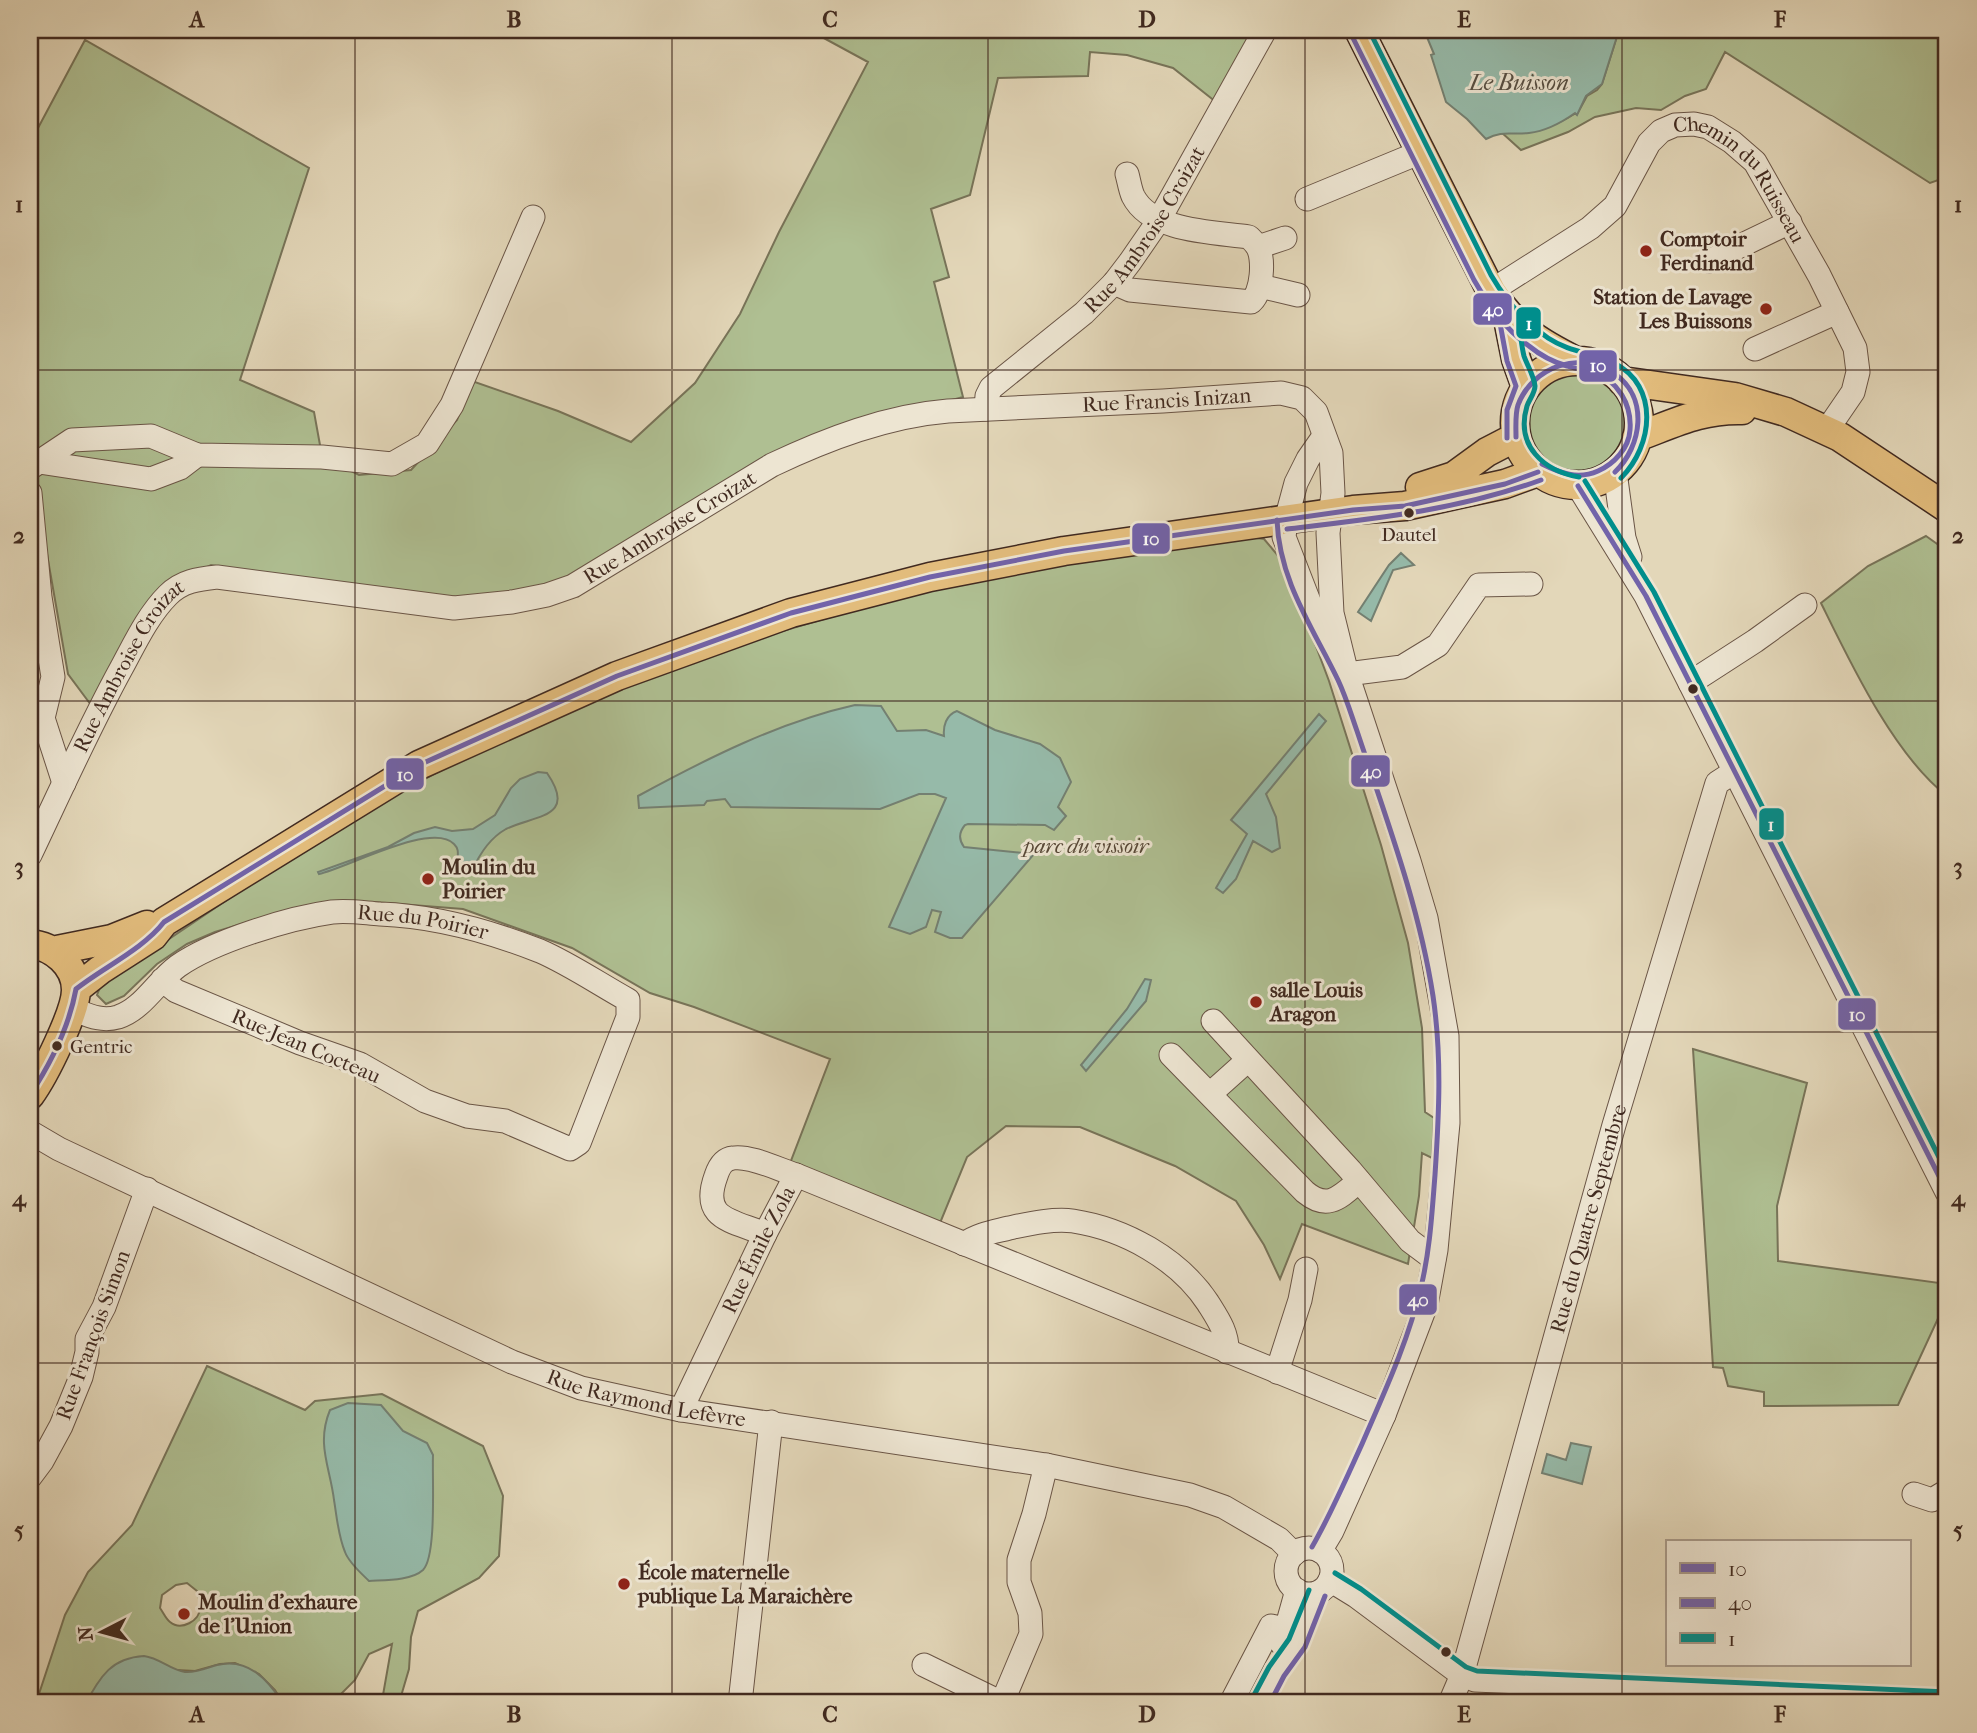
<svg xmlns="http://www.w3.org/2000/svg" width="1977" height="1733" viewBox="0 0 1977 1733" font-family="'IM FELL French Canon',serif">
<style>
.green{fill:#afbf92;stroke:#787459;stroke-width:2;fill-rule:evenodd}
.water{fill:#96baa9;stroke:#748072;stroke-width:2}
.lines{fill:none;stroke-linecap:round;stroke-linejoin:round}
.minor-casing{stroke:#6a5546;stroke-width:25}
.major-casing{stroke:#412a20;stroke-width:31}
.minor{stroke:#ede5d2;stroke-width:23}
.major{stroke:#e2bc7c;stroke-width:28}
.bus-1-casing{stroke:#ede5d2;stroke-width:10}
.bus-2-casing{stroke:#ede5d2;stroke-width:10}
.bus-3-casing{stroke:#ede5d2;stroke-width:10}
.bus-1{stroke:#7263a9;stroke-width:5}
.bus-2{stroke:#7263a9;stroke-width:5}
.bus-3{stroke:#008e8c;stroke-width:5}
.grid{fill:none;stroke:#412a20;stroke-width:2;stroke-opacity:0.55}
.poi-dot{fill:#8f2418;stroke:#ede5d2;stroke-width:2.5}
.bus-dot{fill:#412a20;stroke:#ede5d2;stroke-width:2.5}
.labels{text-anchor:middle;stroke-width:6;stroke-linejoin:round;paint-order:stroke}
.bus-label{font-size:19px;fill:#412a20;stroke:#ede5d2}
.street-label{font-size:21px;fill:#412a20;stroke:#ede5d2}
.poi-label{font-size:21px;font-weight:bold;fill:#412a20;stroke:#ede5d2;text-anchor:start}
.park-label{font-size:21px;font-style:italic;fill:#574837;stroke:#ede5d2}
.water-label{font-size:23px;font-style:italic;fill:#564e42;stroke:#ede5d2}
.line-badge{stroke:#ede5d2;stroke-width:2.5}
.badge-label{font-size:19px;text-anchor:middle;font-weight:bold;fill:#fff}
.neatline{fill:none;stroke:#412a20;stroke-width:2.5}
.grid-label{font-size:23px;text-anchor:middle;font-weight:bold;fill:#412a20}
</style>
<rect width="100%" height="100%" fill="#e3d7b9"/>
<filter id="stains"><feTurbulence type="fractalNoise" baseFrequency=".00286" numOctaves="4"/><feColorMatrix values="0 0 0 0 .2 0 0 0 0 .09 0 0 0 0 .02 0 0 0 .5 -.17"/></filter>
<radialGradient id="worn" r=".72"><stop offset=".6" stop-color="#630" stop-opacity="0"/><stop offset="1" stop-color="#630" stop-opacity=".3"/></radialGradient>
<path class="green" d="M 809,30 L 1244,30 L 1252,45 L 1221,106 L 1173,68 L 1127,55 L 1090,52 L 1088,76 L 998,78 L 970,195 L 931,209 L 949,277 L 934,282 L 963,397 L 834,432 L 558,589 L 431,604 L 211,565 L 169,586 L 97,713 L 68,674 L 30,457 L 30,143 L 85,40 L 309,168 L 240,380 L 314,412 L 322,456 L 359,475 L 411,470 L 457,420 L 472,381 L 558,411 L 631,442 L 695,383 L 740,314 L 779,232 L 868,62 Z
M 1619,30 L 1947,30 L 1947,177 L 1930,183 L 1725,52 L 1706,89 L 1685,96 L 1661,110 L 1636,108 L 1595,117 L 1568,132 L 1521,150 L 1501,132 C 1531,134 1551,129 1576,113 L 1577,114 L 1587,96 L 1597,90 L 1602,84 Z
M1525 424a51 51 0 1 1 102 0a51 51 0 1 1-102 0Z
M 1242,536 L 1264,539 L 1280,558 L 1296,593 L 1329,681 L 1381,845 L 1408,943 L 1422,1028 L 1425,1112 L 1434,1118 L 1432,1158 L 1422,1153 L 1419,1196 L 1408,1264 L 1302,1224 L 1280,1279 L 1264,1245 L 1236,1201 L 1175,1166 L 1080,1127 L 1006,1126 L 967,1157 L 938,1228 L 789,1166 L 830,1059 L 694,1007 L 650,993 L 572,948 L 463,909 L 374,902 L 277,913 L 215,932 L 187,944 L 157,964 L 124,996 L 106,1004 L 97,995 L 101,985 L 329,831 L 432,775 L 525,729 L 649,676 L 741,643 L 917,592 L 1073,562 Z
M 1926,536 L 1947,551 L 1947,796 C 1894,755 1851,664 1821,603 L 1868,566 Z
M 1693,1049 L 1807,1083 L 1777,1206 L 1778,1261 L 1947,1284 L 1947,1299 L 1898,1405 L 1764,1406 L 1764,1392 L 1728,1386 L 1723,1368 L 1713,1367 Z
M 207,1366 L 305,1410 L 315,1401 L 382,1394 L 483,1446 L 503,1496 L 499,1556 L 479,1578 L 418,1611 L 411,1637 L 409,1669 L 399,1703 L 388,1703 L 383,1695 L 392,1644 L 369,1654 L 355,1680 L 332,1703 L 283,1703 L 275,1690 L 259,1674 L 235,1663 L 220,1664 L 195,1671 L 177,1670 L 93,1691 L 86,1703 L 36,1703 L 65,1615 L 88,1572 L 132,1525 ZM 187,1583 L 197,1591 C 198,1596 201,1602 200,1608 C 200,1621 181,1631 170,1622 C 166,1619 163,1612 160,1608 L 162,1595 L 176,1585 Z"/>
<path class="water" d="M 1424,30 L 1619,30 L 1602,84 L 1586,96 L 1577,115 L 1575,113 C 1561,123 1546,131 1529,133 C 1510,135 1503,130 1486,139 L 1467,119 L 1446,102 L 1431,55 L 1434,54 Z
M 1401,553 L 1414,565 L 1393,570 L 1371,621 L 1358,612 L 1389,565 Z
M 855,705 L 881,706 L 897,731 L 926,730 L 944,736 C 943,726 946,715 957,711 L 995,730 L 1040,744 L 1060,758 L 1071,782 L 1058,807 L 1066,816 L 1054,830 L 1045,825 L 968,824 L 965,825 C 959,832 958,839 964,847 L 1034,854 L 962,938 L 950,938 L 935,932 L 941,912 L 932,910 L 926,927 L 910,934 L 889,927 L 946,798 L 935,794 L 919,794 L 880,809 L 731,807 L 725,799 L 707,801 L 704,805 L 639,808 L 638,796 C 706,759 779,722 855,705 Z
M 1319,714 L 1326,721 L 1266,794 L 1276,817 L 1280,848 L 1272,852 L 1253,841 L 1236,879 L 1223,893 L 1216,888 L 1247,834 L 1231,820 Z
M 538,772 L 547,773 C 578,818 535,815 506,829 C 490,838 479,855 472,871 L 465,874 C 465,873 459,866 458,865 C 456,857 461,851 454,844 C 432,821 347,868 319,874 L 318,872 L 388,847 L 414,833 L 435,827 L 452,831 L 473,829 L 495,815 L 511,788 L 520,779 Z
M 1145,979 L 1151,980 L 1146,1001 L 1086,1071 L 1081,1065 L 1127,1009 Z
M 348,1403 L 381,1405 L 403,1431 L 427,1443 L 433,1455 C 432,1478 437,1556 423,1570 C 411,1581 384,1580 369,1581 C 361,1573 349,1563 345,1552 C 338,1535 337,1518 334,1500 C 330,1467 316,1444 330,1410 Z
M 1571,1443 L 1591,1447 L 1582,1484 L 1542,1473 L 1547,1454 L 1566,1460 Z
M 144,1656 C 160,1658 170,1670 185,1672 C 196,1673 207,1668 217,1665 C 248,1657 268,1680 283,1703 L 86,1703 C 101,1676 111,1658 144,1656 Z"/>
<g class="lines">
<defs>
<g id="minor">
<path d="M 1307,199 L 1421,152"/>
<path d="M 1258,247 L 1285,238"/>
<path d="M 1709,261 L 1790,222"/>
<path d="M 1114,283 L 1130,290 L 1251,302 C 1262,293 1265,258 1257,246 C 1255,243 1252,240 1249,237 C 1214,232 1151,232 1133,196 C 1130,189 1129,181 1127,174"/>
<path d="M 1260,286 L 1298,295"/>
<path id="s1" d="M 1491,291 L 1590,228 L 1615,206 L 1649,143 L 1661,131 L 1675,125 L 1694,124 L 1708,127 L 1732,142 L 1755,162 L 1819,275 L 1855,348 L 1858,372 L 1853,392 L 1827,430"/>
<path d="M 1755,349 L 1837,312"/>
<path id="s2" d="M 986,409 L 987,396 L 991,388 L 1084,313 L 1114,283 L 1130,262 L 1159,220 L 1265,30"/>
<path d="M 1324,436 L 1308,459 L 1296,483 L 1286,520 L 1284,537 L 1317,622 L 1332,652"/>
<path d="M 39,462 L 151,479 L 180,468 L 197,455"/>
<path d="M 30,468 L 72,440 L 151,436 L 197,455 L 322,457 L 392,464 L 427,444 L 452,405 L 533,217"/>
<path d="M 1615,472 L 1624,538 L 1630,557"/>
<path d="M 1578,486 L 1646,596 L 1947,1192"/>
<path d="M 30,493 L 40,597 L 53,677 L 43,718 L 64,783"/>
<path d="M 1347,674 L 1402,667 L 1438,645 L 1479,585 L 1531,584"/>
<path d="M 1690,683 L 1755,641 L 1805,605"/>
<path id="s3" d="M 30,855 C 60,792 88,729 122,667 C 135,643 148,615 168,595 C 182,581 198,579 217,577 L 454,608 L 512,602 L 547,595 L 573,586 L 772,465 C 827,439 887,416 948,411 L 1163,401 L 1281,393 L 1302,398 L 1316,412 L 1331,453 L 1333,493 L 1328,533 L 1332,613 L 1347,674 L 1409,861 L 1426,918 L 1447,1036 L 1448,1123 L 1436,1250 L 1426,1305 L 1384,1415 L 1332,1531 L 1320,1551"/>
<path id="s4" d="M 72,1009 C 88,1015 101,1022 118,1017 C 143,1009 157,981 178,966 C 214,941 289,918 332,912 C 348,910 365,913 380,914 C 435,916 489,931 540,951 C 570,964 599,984 628,1000 L 628,1017 L 579,1143 L 570,1149 L 505,1121 L 467,1116 L 425,1101 L 360,1064 L 300,1043 L 176,991 L 162,980"/>
<path d="M 1213,1021 L 1350,1170 L 1410,1241 L 1434,1259"/>
<path d="M 1171,1055 L 1305,1192 C 1328,1211 1340,1197 1359,1181"/>
<path d="M 1210,1094 L 1248,1060"/>
<path id="s5" d="M 30,1132 L 59,1149 L 512,1362 L 581,1388 L 681,1410 L 1046,1465 L 1190,1495 L 1224,1507 L 1279,1539 L 1294,1554"/>
<path d="M 765,1234 C 732,1220 700,1220 716,1176 C 719,1167 723,1159 733,1158 C 750,1155 780,1170 796,1175 L 1384,1415"/>
<path d="M 964,1244 C 978,1234 993,1232 1009,1228 C 1028,1224 1054,1218 1073,1221 C 1125,1229 1179,1259 1208,1303 C 1218,1319 1228,1333 1227,1352"/>
<path d="M 1277,1372 L 1300,1300 L 1306,1269"/>
<path id="s6" d="M 681,1410 L 765,1234 L 796,1175"/>
<path d="M 30,1477 L 42,1461 L 61,1426 L 81,1377 L 87,1352 L 87,1339 L 104,1307 L 147,1189"/>
<path d="M 1914,1494 L 1932,1500 L 1947,1491"/>
<circle cx="1309" cy="1571" r="23"/>
<path d="M 1330,1580 L 1356,1596 L 1462,1675 L 1475,1680 L 1947,1701"/>
<path d="M 1282,1644 L 1297,1590"/>
<path d="M 924,1665 L 1002,1703"/>
<path d="M 740,1703 L 771,1422"/>
<path d="M 1002,1703 L 1031,1634 L 1030,1613 L 1019,1582 L 1019,1560 L 1034,1514 L 1046,1465"/>
<path d="M 1231,1703 L 1271,1626 L 1285,1629"/>
<path d="M 1260,1703 L 1277,1671 L 1297,1643 L 1317,1593"/>
<path id="s7" d="M 1450,1703 L 1462,1675 L 1614,1125 L 1717,783 L 1734,772"/>
</g>
<path id="major" d="M 1359,30 L 1491,291 C 1515,328 1538,342 1576,361
M 1507,314 L 1516,359 L 1526,387
M1515 423a62 62 0 1 1 124 0a62 62 0 1 1-124 0Z
M 1622,381 L 1735,397 L 1786,412 L 1840,437 L 1947,508
M 1637,437 C 1675,423 1701,409 1742,410
M 1420,487 L 1454,476 L 1487,452 L 1516,437
M 30,944 C 53,946 76,965 76,990 C 76,1012 44,1076 30,1095
M 52,951 L 112,939 L 147,925
M 76,989 L 100,970 L 153,936 L 164,922 L 419,765 L 617,676 L 791,613 L 930,577 L 1064,551 L 1353,510 L 1405,506 L 1505,484 L 1538,472"/>
</defs>
<use href="#minor" class="minor-casing"/>
<use href="#major" class="major-casing"/>
<use href="#minor" class="minor"/>
<use href="#major" class="major"/>
<defs>
<path id="bus-1" d="M 1516,437 C 1516,427 1515,414 1518,405 C 1532,367 1581,349 1615,374 C 1649,398 1642,446 1615,472
M 1578,486 L 1646,596 L 1947,1192
M 76,989 C 104,967 143,949 164,922 L 419,765 L 617,676 L 791,613 L 930,577 L 1064,551 L 1353,510 L 1405,506 L 1505,484 L 1538,472
M 30,1095 C 51,1063 69,1027 76,989"/>
<path id="bus-2" d="M 1351,34 L 1474,280 C 1489,306 1505,329 1529,346 C 1540,355 1553,362 1567,366 C 1575,369 1584,369 1593,372 C 1618,380 1632,405 1630,430 C 1629,448 1614,464 1598,471 C 1578,480 1560,473 1542,464
M 1487,301 L 1499,318 L 1507,361 L 1516,386 L 1507,410 L 1507,438
M 1277,520 C 1279,580 1313,628 1338,680 C 1346,697 1351,714 1357,731 C 1386,818 1419,905 1433,996 C 1442,1057 1439,1114 1435,1175 C 1432,1212 1430,1250 1421,1287 C 1408,1342 1384,1393 1362,1444 C 1346,1479 1331,1514 1312,1547
M 1287,529 C 1373,519 1459,510 1541,480
M 1270,1703 L 1284,1676 L 1305,1647 L 1325,1596"/>
<path id="bus-3" d="M 1369,30 L 1491,275 C 1506,301 1523,321 1548,338 C 1571,353 1592,352 1614,363 C 1660,386 1653,446 1621,478
M 1501,291 C 1505,297 1510,302 1514,308 C 1521,322 1520,341 1524,356 C 1527,365 1534,376 1535,386 C 1535,393 1529,400 1527,406 C 1515,446 1544,471 1579,477
M 1585,481 L 1654,592 L 1947,1173
M 1335,1573 L 1361,1589 L 1466,1667 L 1477,1671 L 1947,1692
M 1252,1699 L 1269,1667 L 1289,1639 L 1309,1590"/>
</defs>
<use href="#bus-1" class="bus-1-casing"/>
<use href="#bus-2" class="bus-2-casing"/>
<use href="#bus-3" class="bus-3-casing"/>
<use href="#bus-1" class="bus-1"/>
<use href="#bus-2" class="bus-2"/>
<use href="#bus-3" class="bus-3"/>
</g>
<path class="grid" d="M 355,30 L 355,1703M 672,30 L 672,1703M 988,30 L 988,1703M 1305,30 L 1305,1703M 1622,30 L 1622,1703M 30,370 L 1947,370M 30,701 L 1947,701M 30,1032 L 1947,1032M 30,1363 L 1947,1363"/>
<g class="poi-dot">
<circle cx="1646" cy="251" r="7"/>
<circle cx="1766" cy="309" r="7"/>
<circle cx="428" cy="879" r="7"/>
<circle cx="1256" cy="1002" r="7"/>
<circle cx="624" cy="1584" r="7"/>
<circle cx="184" cy="1614" r="7"/>
</g>
<g class="bus-dot">
<circle cx="1409" cy="513" r="6"/>
<circle cx="1693" cy="689" r="6"/>
<circle cx="57" cy="1046" r="6"/>
<circle cx="1446" cy="1652" r="6"/>
</g>
<g class="labels">
<g class="bus-label">
<text x="1409" y="541">Dautel</text>
<text x="70" y="1053" text-anchor="start">Gentric</text>
</g>
<g class="street-label">
<text dy="7" stroke="none"><textPath href="#s1" startOffset="345">Chemin du Ruisseau</textPath></text>
<text dy="7" stroke="none"><textPath href="#s2" startOffset="245">Rue Ambroise Croizat</textPath></text>
<text dy="7" stroke="none"><textPath href="#s3" startOffset="1346">Rue Francis Inizan</textPath></text>
<text dy="7" stroke="none"><textPath href="#s3" startOffset="822">Rue Ambroise Croizat</textPath></text>
<text dy="7" stroke="none"><textPath href="#s3" startOffset="214">Rue Ambroise Croizat</textPath></text>
<text dy="7" stroke="none"><textPath href="#s4" startOffset="383">Rue du Poirier</textPath></text>
<text transform="translate(306 1046) rotate(23)" y="7">Rue Jean Cocteau</text>
<text dy="7" stroke="none"><textPath href="#s7" startOffset="504">Rue du Quatre Septembre</textPath></text>
<text dy="7" stroke="none"><textPath href="#s6" startOffset="178">Rue Émile Zola</textPath></text>
<text transform="translate(93 1335) rotate(-70)" y="7">Rue François Simon</text>
<text dy="7" stroke="none"><textPath href="#s5" startOffset="674">Rue Raymond Lefèvre</textPath></text>
</g>
<g class="poi-label">
<text x="1660" y="246">Comptoir<tspan x="1660" dy="24">Ferdinand</tspan></text>
<text x="1752" y="304" text-anchor="end">Station de Lavage<tspan x="1752" dy="24">Les Buissons</tspan></text>
<text x="442" y="874">Moulin du<tspan x="442" dy="24">Poirier</tspan></text>
<text x="1270" y="997">salle Louis<tspan x="1270" dy="24">Aragon</tspan></text>
<text x="638" y="1579">École maternelle<tspan x="638" dy="24">publique La Maraichère</tspan></text>
<text x="198" y="1609">Moulin d'exhaure<tspan x="198" dy="24">de l'Union</tspan></text>
</g>
<g class="park-label">
<text x="1086" y="853">parc du vissoir</text>
</g>
<g class="water-label">
<text x="1519" y="90">Le Buisson</text>
</g>
</g>
<g class="line-badge">
<rect x="1472" y="292" width="41" height="34" rx="7" fill="#7263a9"/>
<rect x="1515" y="306" width="27" height="34" rx="7" fill="#008e8c"/>
<rect x="1578" y="349" width="40" height="34" rx="7" fill="#7263a9"/>
<rect x="1131" y="522" width="40" height="33" rx="7" fill="#7263a9"/>
<rect x="1350" y="754" width="41" height="34" rx="7" fill="#7263a9"/>
<rect x="385" y="757" width="40" height="34" rx="7" fill="#7263a9"/>
<rect x="1758" y="807" width="27" height="34" rx="7" fill="#008e8c"/>
<rect x="1837" y="997" width="40" height="34" rx="7" fill="#7263a9"/>
<rect x="1398" y="1283" width="40" height="33" rx="7" fill="#7263a9"/>
</g>
<g class="badge-label">
<text x="1493" y="316">40</text>
<text x="1529" y="330">1</text>
<text x="1598" y="372">10</text>
<text x="1151" y="545">10</text>
<text x="1371" y="778">40</text>
<text x="405" y="781">10</text>
<text x="1771" y="831">1</text>
<text x="1857" y="1021">10</text>
<text x="1418" y="1306">40</text>
</g>
<rect width="1977" height="1733" fill="none" stroke="#e3d7b9" stroke-width="77"/>
<rect x="1666" y="1540" width="245" height="126" fill="#ede5d2" stroke="#a89a8b" stroke-width="2"/>
<rect x="1680" y="1563" width="35" height="10" fill="#7263a9" stroke="#a89a8b" stroke-width="2"/>
<text x="1728" y="1576" font-size="21" fill="#412a20">10</text>
<rect x="1680" y="1598" width="35" height="10" fill="#7263a9" stroke="#a89a8b" stroke-width="2"/>
<text x="1728" y="1610" font-size="21" fill="#412a20">40</text>
<rect x="1680" y="1633" width="35" height="10" fill="#008e8c" stroke="#a89a8b" stroke-width="2"/>
<text x="1728" y="1646" font-size="21" fill="#412a20">1</text>
<g transform="translate(102 1632) rotate(264)" stroke="#ede5d2" stroke-width="5" paint-order="stroke">
<path d="M0-5L12 26L0 18L-12 26Z" fill="#412a20"/>
<text y="-10" font-size="19" font-weight="bold" text-anchor="middle" fill="#412a20">N</text>
</g>
<rect x="38" y="38" width="1900" height="1656" class="neatline"/>
<g class="grid-label">
<text x="197" y="27">A</text>
<text x="514" y="27">B</text>
<text x="830" y="27">C</text>
<text x="1147" y="27">D</text>
<text x="1464" y="27">E</text>
<text x="1780" y="27">F</text>
<text x="19" y="212">1</text>
<text x="1958" y="212">1</text>
<text x="19" y="543">2</text>
<text x="1958" y="543">2</text>
<text x="19" y="874">3</text>
<text x="1958" y="874">3</text>
<text x="19" y="1206">4</text>
<text x="1958" y="1206">4</text>
<text x="19" y="1537">5</text>
<text x="1958" y="1537">5</text>
<text x="197" y="1722">A</text>
<text x="514" y="1722">B</text>
<text x="830" y="1722">C</text>
<text x="1147" y="1722">D</text>
<text x="1464" y="1722">E</text>
<text x="1780" y="1722">F</text>
</g>
<rect width="100%" height="100%" filter="url(#stains)"/>
<rect width="100%" height="100%" fill="url(#worn)"/>
</svg>
